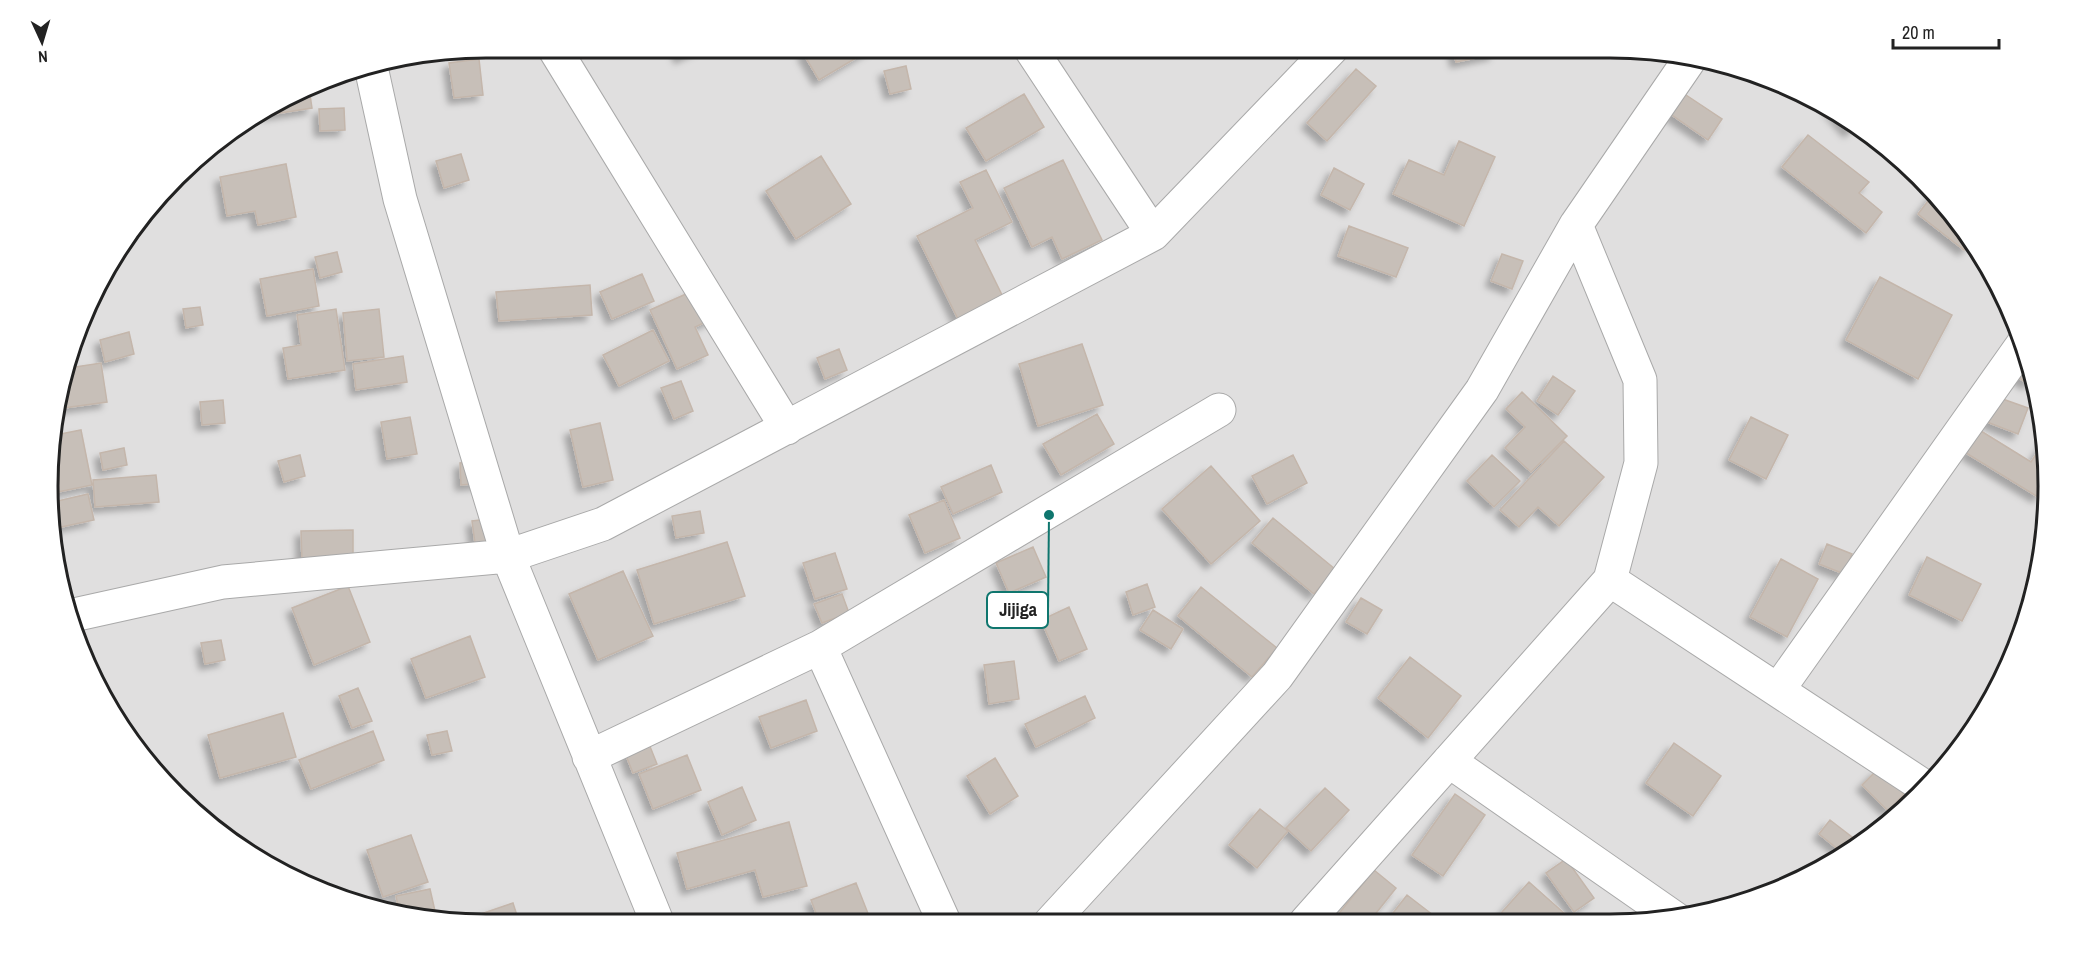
<svg xmlns="http://www.w3.org/2000/svg" width="2097" height="973" viewBox="0 0 2097 973" font-family="'Archivo Narrow',sans-serif">
<style>
.residential{fill:#e0dfdf}
.building{fill:#c7bfb8;stroke:#c4b6ab;stroke-width:1.5;filter:url(#shadow)}
.lines{fill:none;stroke-linecap:round;stroke-linejoin:round}
.minor-casing{stroke:#a9a9a9;stroke-width:35}
.minor{stroke:#fff;stroke-width:33}
.rim{fill:none;stroke:#222;stroke-width:3}
.leader{fill:none;stroke:#0f766e;stroke-width:2}
.callout-dot{fill:#0f766e;stroke:#fff;stroke-width:2}
.callout{fill:#fff;stroke:#0f766e;stroke-width:2}
.callout-label{font-size:18px;text-anchor:middle;font-weight:bold;fill:#222}
</style>
<defs>
<filter id="shadow"><feDropShadow dx="-5.5" dy="5.5" stdDeviation="3" flood-color="#0004"/></filter>
</defs>
<rect width="100%" height="100%" fill="#f2efe9"/>
<path class="residential" d="M 487,48 L 1611,48 L 1696,56 L 1778,81 L 1854,122 L 1920,176 L 1975,243 L 2015,318 L 2041,401 L 2049,486 L 2041,572 L 2016,654 L 1959,753 L 1878,834 L 1779,891 L 1668,921 L 486,925 L 401,917 L 319,892 L 198,816 L 107,705 L 71,628 L 52,544 L 56,401 L 107,268 L 198,157 L 268,107 L 345,71 Z"/>
<path class="building" d="M 676,48 L 701,48 L 680,58 Z
M 811,48 L 873,48 L 819,80 L 803,53 Z
M 1453,48 L 1494,48 L 1495,54 L 1456,62 Z
M 479,59 L 483,95 L 454,98 L 449,63 Z
M 906,66 L 911,89 L 890,94 L 884,71 Z
M 1356,69 L 1376,86 L 1327,141 L 1307,123 Z
M 309,88 L 312,108 L 267,115 L 268,107 Z
M 1683,93 L 1722,119 L 1708,140 L 1669,113 Z
M 1024,94 L 1044,127 L 986,161 L 966,128 Z
M 344,108 L 345,130 L 320,131 L 319,109 Z
M 1828,108 L 1854,122 L 1857,125 L 1849,132 Z
M 1808,135 L 1869,182 L 1859,193 L 1882,212 L 1866,233 L 1782,167 Z
M 1459,141 L 1495,157 L 1464,226 L 1393,194 L 1409,160 L 1444,175 Z
M 461,154 L 469,180 L 444,188 L 436,161 Z
M 821,156 L 851,204 L 796,239 L 766,191 Z
M 1063,160 L 1102,240 L 1062,259 L 1052,237 L 1032,247 L 1004,188 Z
M 286,164 L 296,217 L 258,225 L 255,211 L 227,216 L 220,177 Z
M 1334,168 L 1364,184 L 1350,210 L 1321,195 Z
M 986,170 L 1012,222 L 975,240 L 1003,297 L 958,319 L 917,236 L 973,208 L 960,182 Z
M 1934,193 L 1973,240 L 1964,250 L 1918,214 Z
M 1349,226 L 1408,248 L 1396,277 L 1338,256 Z
M 337,252 L 342,272 L 320,278 L 315,257 Z
M 1502,254 L 1523,261 L 1512,289 L 1491,281 Z
M 313,269 L 319,306 L 267,316 L 260,279 Z
M 642,274 L 654,301 L 612,319 L 600,292 Z
M 1880,277 L 1952,315 L 1918,379 L 1846,340 Z
M 713,282 L 727,312 L 695,327 L 708,355 L 677,369 L 650,310 Z
M 590,285 L 592,315 L 499,321 L 496,292 Z
M 200,307 L 203,325 L 186,328 L 183,309 Z
M 336,309 L 345,370 L 288,379 L 283,348 L 301,345 L 297,315 Z
M 379,309 L 384,357 L 347,361 L 343,313 Z
M 653,330 L 669,361 L 619,386 L 603,355 Z
M 129,332 L 134,354 L 105,362 L 100,340 Z
M 2023,343 L 2033,377 L 2028,384 L 2005,369 Z
M 1082,344 L 1103,405 L 1038,426 L 1019,364 Z
M 839,349 L 847,370 L 825,379 L 817,358 Z
M 403,356 L 407,382 L 356,390 L 353,364 Z
M 101,363 L 107,402 L 56,409 L 69,368 Z
M 1553,376 L 1575,391 L 1558,415 L 1537,401 Z
M 681,381 L 693,411 L 674,419 L 661,388 Z
M 1522,392 L 1567,436 L 1531,472 L 1505,448 L 1525,427 L 1506,409 Z
M 1997,397 L 2028,408 L 2018,434 L 1987,422 Z
M 223,400 L 225,423 L 202,425 L 200,402 Z
M 1097,414 L 1114,444 L 1061,475 L 1043,444 Z
M 410,417 L 417,454 L 387,459 L 381,422 Z
M 1751,417 L 1788,435 L 1766,479 L 1729,460 Z
M 600,423 L 613,480 L 583,487 L 570,430 Z
M 81,430 L 92,485 L 53,493 L 55,435 Z
M 1981,431 L 2031,462 L 2045,441 L 2048,481 L 2038,497 L 1966,453 Z
M 1564,441 L 1604,477 L 1559,526 L 1538,507 L 1519,527 L 1500,510 Z
M 124,448 L 127,465 L 103,470 L 100,453 Z
M 300,455 L 305,476 L 284,482 L 278,461 Z
M 1293,455 L 1307,483 L 1267,504 L 1252,476 Z
M 1492,455 L 1520,481 L 1494,507 L 1467,481 Z
M 481,461 L 483,483 L 461,485 L 460,463 Z
M 991,465 L 1002,492 L 953,514 L 941,487 Z
M 1211,466 L 1260,521 L 1211,564 L 1162,509 Z
M 156,475 L 159,502 L 95,507 L 93,480 Z
M 88,494 L 94,520 L 52,529 L 53,502 Z
M 944,500 L 960,538 L 925,553 L 909,515 Z
M 700,511 L 704,533 L 676,538 L 672,516 Z
M 497,518 L 500,540 L 475,543 L 472,521 Z
M 1273,518 L 1335,569 L 1314,594 L 1252,543 Z
M 353,530 L 353,559 L 302,560 L 301,531 Z
M 727,542 L 745,596 L 654,624 L 637,570 Z
M 1827,544 L 1852,554 L 1844,574 L 1819,564 Z
M 1033,547 L 1046,577 L 1009,593 L 996,563 Z
M 835,553 L 847,589 L 815,599 L 803,563 Z
M 1927,557 L 1981,584 L 1962,621 L 1909,595 Z
M 1781,559 L 1818,579 L 1787,637 L 1750,617 Z
M 623,571 L 653,636 L 598,660 L 569,594 Z
M 1147,584 L 1155,607 L 1133,615 L 1126,592 Z
M 348,586 L 370,642 L 314,665 L 292,608 Z
M 1201,587 L 1277,648 L 1252,677 L 1178,616 Z
M 842,594 L 849,613 L 822,623 L 814,604 Z
M 1361,598 L 1382,610 L 1367,634 L 1346,622 Z
M 1069,607 L 1087,649 L 1059,661 L 1041,620 Z
M 1153,610 L 1183,629 L 1171,649 L 1140,630 Z
M 470,636 L 485,677 L 426,698 L 411,659 Z
M 221,640 L 225,660 L 205,664 L 201,643 Z
M 1410,657 L 1461,696 L 1428,738 L 1378,698 Z
M 1014,661 L 1019,699 L 989,704 L 984,665 Z
M 358,688 L 372,721 L 352,728 L 339,696 Z
M 1085,696 L 1095,718 L 1036,747 L 1025,724 Z
M 806,700 L 817,731 L 771,748 L 759,717 Z
M 283,713 L 296,757 L 220,778 L 208,735 Z
M 373,731 L 384,760 L 311,789 L 299,760 Z
M 447,731 L 452,751 L 432,755 L 427,735 Z
M 1674,743 L 1721,776 L 1693,816 L 1646,783 Z
M 649,744 L 657,764 L 633,773 L 625,753 Z
M 687,755 L 701,790 L 653,809 L 639,774 Z
M 995,758 L 1018,796 L 990,814 L 967,776 Z
M 1878,769 L 1904,794 L 1888,811 L 1862,785 Z
M 742,787 L 756,820 L 722,835 L 708,802 Z
M 1325,788 L 1349,810 L 1311,851 L 1286,828 Z
M 1455,794 L 1485,815 L 1443,876 L 1412,855 Z
M 1260,809 L 1288,831 L 1257,868 L 1229,845 Z
M 1830,820 L 1861,844 L 1844,854 L 1819,834 Z
M 789,822 L 807,886 L 763,897 L 755,870 L 687,889 L 677,853 Z
M 411,835 L 428,882 L 383,897 L 367,850 Z
M 1566,859 L 1594,898 L 1574,912 L 1546,873 Z
M 1374,870 L 1396,888 L 1369,922 L 1332,922 Z
M 1529,882 L 1573,921 L 1572,922 L 1493,922 Z
M 856,883 L 869,916 L 848,924 L 820,924 L 811,900 Z
M 430,889 L 437,920 L 400,916 L 396,896 Z
M 1407,895 L 1442,922 L 1386,922 Z
M 513,903 L 520,925 L 474,924 L 472,917 Z"/>
<g class="lines">
<defs>
<path id="minor" d="M 554,48 L 787,428
M 1030,48 L 1153,234
M 371,67 L 400,199 L 508,556 L 658,924
M 1610,580 L 1925,787
M 69,616 L 223,582 L 508,556 L 603,524 L 1153,234 L 1332,48
M 820,647 L 945,924
M 1778,690 L 2023,344
M 589,757 L 820,647 L 1219,410
M 1449,761 L 1676,919
M 1306,922 L 1610,580 L 1641,463 L 1640,380 L 1576,225
M 1050,923 L 1277,676 L 1482,390 L 1576,225 L 1692,56"/>
</defs>
<use href="#minor" class="minor-casing"/>
<use href="#minor" class="minor"/>
</g>
<path d="M0 0H2097V973H0ZM486 58H1610A428 428 0 0 1 2038 486V486A428 428 0 0 1 1610 914H486A428 428 0 0 1 58 486V486A428 428 0 0 1 486 58Z" fill="#fff" fill-rule="evenodd"/>
<path class="rim" d="M486 58H1610A428 428 0 0 1 2038 486V486A428 428 0 0 1 1610 914H486A428 428 0 0 1 58 486V486A428 428 0 0 1 486 58Z"/>
<path class="leader" d="M1049 515L1048 610"/>
<circle class="callout-dot" cx="1049" cy="515" r="6"/>
<rect class="callout" x="987" y="592" width="61" height="36" rx="6"/>
<g class="callout-label">
<text x="1018" y="616">Jijiga</text>
</g>
<g transform="translate(42 42) rotate(176)" stroke="#ffffff" stroke-width="4.5" paint-order="stroke">
<path d="M0-4.5L10 22L0 15L-10 22Z" fill="#222222"/>
<text y="-9" font-size="16" font-weight="bold" text-anchor="middle" fill="#222222">N</text>
</g>
<path d="M1893 39v9h106v-9" fill="none" stroke="#222222" stroke-width="3"/>
<text x="1902" y="39" font-size="18" fill="#222222" stroke="#ffffff" stroke-width="4.5" paint-order="stroke">20 m</text>
</svg>
